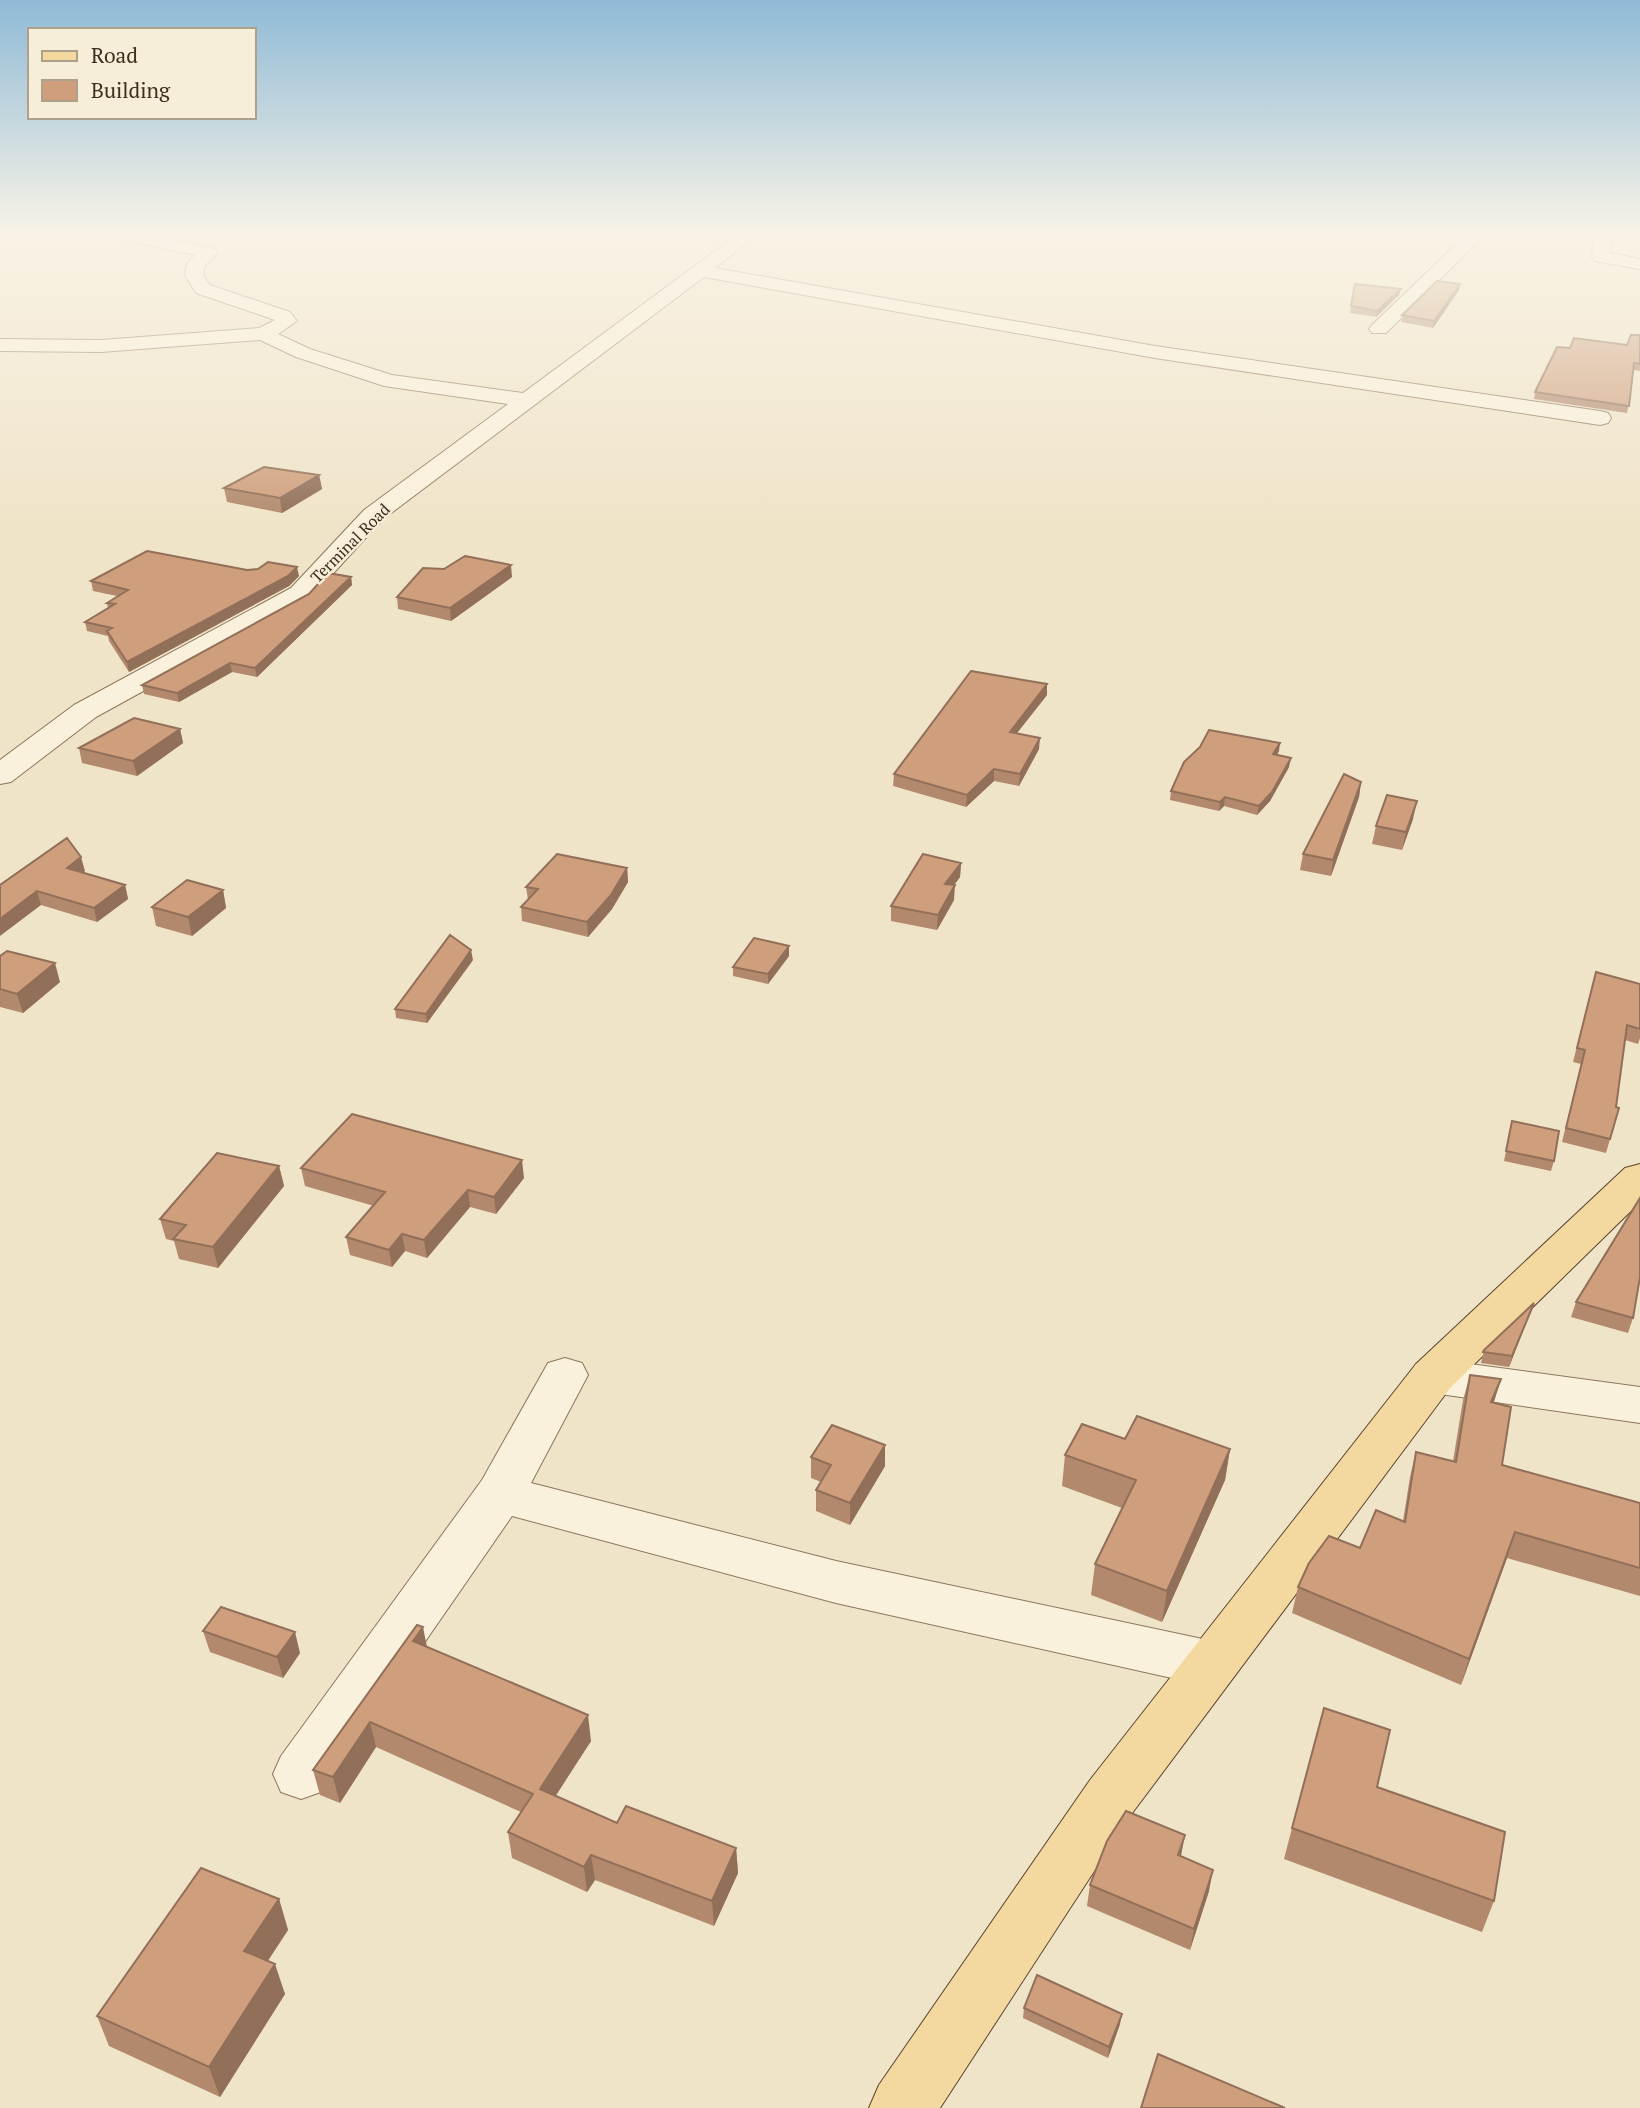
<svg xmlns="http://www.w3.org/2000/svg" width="1640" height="2108" viewBox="0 0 1640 2108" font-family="'PT Serif',serif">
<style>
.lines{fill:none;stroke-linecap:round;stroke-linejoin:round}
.street-casing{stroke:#8d765c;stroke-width:2}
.primary-casing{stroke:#5b4430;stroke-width:2}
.street{fill:#faf1dc;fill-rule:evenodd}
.primary{fill:#f3d9a0;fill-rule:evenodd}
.wall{fill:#b2896c}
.shaded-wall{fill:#916f58}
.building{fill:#cf9f7d;stroke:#916f58;stroke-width:2}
.labels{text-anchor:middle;stroke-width:5;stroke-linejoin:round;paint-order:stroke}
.far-street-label{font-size:16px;fill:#3d2e20;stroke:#f7eed8}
</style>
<rect width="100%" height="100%" fill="#f0e4c8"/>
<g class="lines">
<defs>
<path id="street" d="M 110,234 L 144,234 L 215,249 L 218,253 L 205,265 L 203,275 L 210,285 L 290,312 L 297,321 L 278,334 L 310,349 L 392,375 L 523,393 L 738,234 L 758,234 L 715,268 L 1155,346 L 1600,411 L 1608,413 L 1611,418 L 1608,423 L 1600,425 L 1155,358 L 704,277 L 382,520 L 309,600 L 96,717 L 11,782 L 0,784 L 0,760 L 74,705 L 291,588 L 364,510 L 508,404 L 384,386 L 296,357 L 260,340 L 101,352 L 0,351 L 0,339 L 101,340 L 259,328 L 275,320 L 196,293 L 185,275 L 187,263 L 195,255 L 113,238 Z
M 1462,234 L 1480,234 L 1481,239 L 1386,333 L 1372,333 L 1369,329 L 1372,325 L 1463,238 Z
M 1594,234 L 1612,234 L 1610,253 L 1640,259 L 1640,269 L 1595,261 L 1592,257 Z
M 565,1358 L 582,1363 L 588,1375 L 531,1483 L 836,1561 L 1212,1641 L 1231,1648 L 1239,1664 L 1231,1680 L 1212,1687 L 836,1603 L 512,1516 L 321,1792 L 301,1799 L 281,1792 L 273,1774 L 281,1756 L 482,1480 L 548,1363 Z
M 1433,1359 L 1640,1387 L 1640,1423 L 1433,1393 L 1416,1388 L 1410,1376 L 1416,1364 Z"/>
<path id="primary" d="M 1640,1164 L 1640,1202 L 1450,1388 L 1130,1816 L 940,2108 L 869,2108 L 879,2085 L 1090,1780 L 1416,1364 L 1625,1168 Z"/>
</defs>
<use href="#street" class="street-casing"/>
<use href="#primary" class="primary-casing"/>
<use href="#street" class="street"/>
<use href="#primary" class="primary"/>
</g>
<path class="wall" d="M 1355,284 L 1401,289 L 1399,295 L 1376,317 L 1350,313 Z
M 1460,284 L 1459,290 L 1433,328 L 1401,322 L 1402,315 Z
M 1640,335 L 1640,371 L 1634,370 L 1627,413 L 1534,399 L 1535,392 L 1570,348 L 1627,345 Z
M 319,475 L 322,489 L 282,513 L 227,502 L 224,488 Z
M 247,570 L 299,576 L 289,586 L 129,672 L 109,641 L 108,636 L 87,631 L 85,622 L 108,609 L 107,603 L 117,596 L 93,591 L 91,581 Z
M 351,577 L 352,585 L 257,677 L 232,672 L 179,702 L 144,694 L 142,685 Z
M 512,577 L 451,621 L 398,609 L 397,597 Z
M 1047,695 L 1017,733 L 1039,749 L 1019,786 L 994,781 L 966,807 L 893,786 L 894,774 Z
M 180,729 L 183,743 L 137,776 L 82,763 L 79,748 Z
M 1279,751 L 1277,755 L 1289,767 L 1270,801 L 1257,815 L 1224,806 L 1219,811 L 1170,800 L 1171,791 Z
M 1361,782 L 1359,797 L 1331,876 L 1300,870 L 1303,854 Z
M 1413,819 L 1402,850 L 1372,844 L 1376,826 Z
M 961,863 L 960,877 L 954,885 L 954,900 L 937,930 L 891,921 L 891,906 Z
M 627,868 L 628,882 L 612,909 L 588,937 L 522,921 L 521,907 L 528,900 L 526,887 Z
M 85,871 L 82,873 L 125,885 L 128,899 L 97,922 L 41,905 L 0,885 Z
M 223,890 L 226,908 L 192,936 L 156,926 L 152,907 Z
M 0,956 L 60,982 L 23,1013 L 0,1007 Z
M 789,956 L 768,984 L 733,976 L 733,967 Z
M 473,960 L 427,1023 L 396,1018 L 395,1009 Z
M 1640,984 L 1640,1038 L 1638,1044 L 1625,1040 L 1616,1107 L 1619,1108 L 1606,1153 L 1562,1142 L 1581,1064 L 1573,1062 L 1592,986 Z
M 1512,1121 L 1554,1161 L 1551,1171 L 1504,1161 Z
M 279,1166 L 284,1186 L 218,1268 L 179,1259 L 174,1241 L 166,1239 L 160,1219 Z
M 301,1168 L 524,1178 L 496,1214 L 470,1207 L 427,1258 L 405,1251 L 392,1267 L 350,1255 L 346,1237 L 374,1206 L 305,1186 Z
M 1576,1302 L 1633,1318 L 1628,1333 L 1571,1317 Z
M 1530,1313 L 1509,1367 L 1481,1363 L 1484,1350 Z
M 1470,1375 L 1501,1379 L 1494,1402 L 1502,1465 L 1640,1503 L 1640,1596 L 1507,1558 L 1461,1685 L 1292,1613 L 1298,1587 L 1403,1521 L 1410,1477 L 1416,1452 L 1453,1461 L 1463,1400 Z
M 1125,1439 L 1230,1449 L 1225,1480 L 1162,1622 L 1091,1595 L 1095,1564 L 1122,1508 L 1062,1486 L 1065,1455 Z
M 885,1445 L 885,1466 L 850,1525 L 816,1511 L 816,1490 L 821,1482 L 811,1478 L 811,1457 Z
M 203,1631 L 300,1653 L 283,1678 L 210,1652 Z
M 427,1647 L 591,1741 L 555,1796 L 617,1823 L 736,1848 L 738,1873 L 714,1926 L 595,1880 L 587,1892 L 512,1858 L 508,1832 L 521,1812 L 376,1747 L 340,1803 L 320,1795 L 313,1770 Z
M 1377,1787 L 1494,1901 L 1482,1932 L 1284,1859 L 1292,1828 Z
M 1181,1857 L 1209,1891 L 1190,1950 L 1087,1906 L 1090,1885 Z
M 279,1899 L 288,1930 L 268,1961 L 285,1994 L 220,2097 L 109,2046 L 97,2016 Z
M 1024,2008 L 1120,2024 L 1108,2058 L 1023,2018 Z"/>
<path class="shaded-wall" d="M 1460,284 L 1459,290 L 1433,328 L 1434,321 Z
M 1401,289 L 1399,295 L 1376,317 L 1377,311 Z
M 319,475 L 322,489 L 282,513 L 280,498 Z
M 511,565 L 512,577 L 451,621 L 450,608 Z
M 297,567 L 299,576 L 289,586 L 129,672 L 127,662 Z
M 351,577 L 352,585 L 257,677 L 255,668 Z
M 230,663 L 232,672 L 179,702 L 177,693 Z
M 1047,684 L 1047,695 L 1009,743 L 1010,732 Z
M 180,729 L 183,743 L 137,776 L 133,761 Z
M 1040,738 L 1039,749 L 1019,786 L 1020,774 Z
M 1280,743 L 1279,751 L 1272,763 L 1273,754 Z
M 1291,758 L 1289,767 L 1270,801 L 1257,815 L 1259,806 Z
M 994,769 L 994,781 L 966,807 L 967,795 Z
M 1361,782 L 1359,797 L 1331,876 L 1333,860 Z
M 1225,797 L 1224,806 L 1219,811 L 1220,802 Z
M 1417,801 L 1413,819 L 1402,850 L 1406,832 Z
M 81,857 L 85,871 L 70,882 L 67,868 Z
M 961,863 L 960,877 L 944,899 L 945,884 Z
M 627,868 L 628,882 L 612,909 L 588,937 L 587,922 Z
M 125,885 L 128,899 L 97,922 L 94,908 Z
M 955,885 L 954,900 L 937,930 L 938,915 Z
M 223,890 L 226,908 L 192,936 L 188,917 Z
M 37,891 L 41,905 L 0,936 L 0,919 Z
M 789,946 L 789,956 L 768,984 L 768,974 Z
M 471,950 L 473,960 L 427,1023 L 426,1014 Z
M 55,963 L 60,982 L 23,1013 L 17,994 Z
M 522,1160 L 524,1178 L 496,1214 L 494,1197 Z
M 279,1166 L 284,1186 L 218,1268 L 213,1247 Z
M 468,1190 L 470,1207 L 427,1258 L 424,1240 Z
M 402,1234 L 405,1251 L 392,1267 L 389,1250 Z
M 1534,1303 L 1530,1313 L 1509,1367 L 1512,1356 Z
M 1501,1379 L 1493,1404 L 1491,1402 Z
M 885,1445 L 885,1466 L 850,1525 L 850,1503 Z
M 1230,1449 L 1225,1480 L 1162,1622 L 1167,1591 Z
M 1515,1532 L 1507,1558 L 1461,1685 L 1469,1659 Z
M 423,1627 L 428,1652 L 413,1641 Z
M 295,1632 L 300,1653 L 283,1678 L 277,1657 Z
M 588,1715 L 591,1741 L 544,1814 L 540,1789 Z
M 370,1722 L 376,1747 L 340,1803 L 333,1777 Z
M 1185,1835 L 1181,1856 L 1174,1876 L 1178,1855 Z
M 736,1848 L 738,1873 L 714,1926 L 712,1901 Z
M 591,1855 L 595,1880 L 587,1892 L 584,1867 Z
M 1213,1870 L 1209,1891 L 1190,1950 L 1194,1929 Z
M 279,1899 L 288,1930 L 254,1981 L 244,1951 Z
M 275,1964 L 285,1994 L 220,2097 L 209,2067 Z
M 1122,2014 L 1120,2024 L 1108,2058 L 1109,2047 Z"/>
<path class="building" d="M 1437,281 L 1460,284 L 1434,321 L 1402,315 Z
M 1355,284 L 1401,289 L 1377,311 L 1351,306 Z
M 1631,335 L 1640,335 L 1640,364 L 1634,363 L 1629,406 L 1535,392 L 1557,347 L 1570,348 L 1574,338 L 1627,345 Z
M 264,467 L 319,475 L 280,498 L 224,488 Z
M 147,551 L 247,570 L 258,569 L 268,562 L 297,567 L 288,576 L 127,662 L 107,631 L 112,628 L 85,622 L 115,604 L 107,603 L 128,590 L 91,581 Z
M 465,556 L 511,565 L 450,608 L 397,597 L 423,568 L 444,569 Z
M 328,573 L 351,577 L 255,668 L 230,663 L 177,693 L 142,685 L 309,594 Z
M 971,671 L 1047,684 L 1010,732 L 1040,738 L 1020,774 L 994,769 L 967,795 L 894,774 Z
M 134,718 L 180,729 L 133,761 L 79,748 Z
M 1209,730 L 1280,743 L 1273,754 L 1291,758 L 1272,792 L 1259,806 L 1225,797 L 1220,802 L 1171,791 L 1184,762 L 1200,747 Z
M 1344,774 L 1361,782 L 1333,860 L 1303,854 Z
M 1387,795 L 1417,801 L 1406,832 L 1376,826 Z
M 67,838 L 81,857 L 67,868 L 125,885 L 94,908 L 37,891 L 0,919 L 0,885 Z
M 557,854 L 627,868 L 611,895 L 587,922 L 521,907 L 538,889 L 526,887 Z
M 923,854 L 961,863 L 945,884 L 955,885 L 938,915 L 891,906 Z
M 187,880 L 223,890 L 188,917 L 152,907 Z
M 450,935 L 471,950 L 426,1014 L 395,1009 Z
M 754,938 L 789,946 L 768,974 L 733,967 Z
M 7,951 L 55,963 L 17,994 L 0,989 L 0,956 Z
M 1596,972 L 1640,984 L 1640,1029 L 1627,1025 L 1616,1107 L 1619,1108 L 1610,1139 L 1566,1128 L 1585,1050 L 1577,1048 Z
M 352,1114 L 522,1160 L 494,1197 L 468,1190 L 424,1240 L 402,1234 L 389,1250 L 346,1237 L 385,1192 L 301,1168 Z
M 1512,1121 L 1559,1131 L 1554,1161 L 1506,1151 Z
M 217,1153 L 279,1166 L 213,1247 L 173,1239 L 186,1225 L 160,1219 Z
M 1640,1198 L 1640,1277 L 1633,1318 L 1576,1302 Z
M 1534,1303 L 1512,1356 L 1483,1352 L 1484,1350 Z
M 1470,1375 L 1501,1379 L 1491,1402 L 1511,1407 L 1502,1465 L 1640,1503 L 1640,1568 L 1515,1532 L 1469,1659 L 1298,1587 L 1309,1563 L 1329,1536 L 1360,1548 L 1376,1510 L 1405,1522 L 1416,1452 L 1456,1462 Z
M 1137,1416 L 1230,1449 L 1167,1591 L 1095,1564 L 1136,1480 L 1065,1455 L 1082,1424 L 1125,1439 Z
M 832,1425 L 885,1445 L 850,1503 L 816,1490 L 831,1465 L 811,1457 Z
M 221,1607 L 295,1632 L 277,1657 L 203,1631 Z
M 417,1625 L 423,1627 L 413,1641 L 588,1715 L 540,1789 L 617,1823 L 626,1806 L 736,1848 L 712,1901 L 591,1855 L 584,1867 L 508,1832 L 533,1794 L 370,1722 L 333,1777 L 313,1770 Z
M 1324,1708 L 1390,1730 L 1377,1787 L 1505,1832 L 1494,1901 L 1292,1828 Z
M 1126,1811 L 1185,1835 L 1178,1855 L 1213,1870 L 1194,1929 L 1090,1885 L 1107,1841 Z
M 201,1868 L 279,1899 L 244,1951 L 275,1964 L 209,2067 L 97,2016 Z
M 1037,1975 L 1122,2014 L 1109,2047 L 1024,2008 Z
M 1158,2054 L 1285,2108 L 1141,2108 Z"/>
<linearGradient id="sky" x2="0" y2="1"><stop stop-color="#8fbad6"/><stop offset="0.44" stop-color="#f8f3e6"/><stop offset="1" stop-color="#f8f3e6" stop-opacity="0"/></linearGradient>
<rect width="1640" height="529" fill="url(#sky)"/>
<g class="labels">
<g class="far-street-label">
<text transform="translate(350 543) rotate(-45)" y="6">Terminal Road</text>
</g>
</g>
<rect x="28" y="28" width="228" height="91" fill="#f7eed8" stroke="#ada18e" stroke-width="2"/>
<rect x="42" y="51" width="35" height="10" fill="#f3d9a0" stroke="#ada18e" stroke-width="2"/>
<text x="91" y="63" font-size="21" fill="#3d2e20">Road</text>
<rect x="42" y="80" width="35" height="21" fill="#cf9f7d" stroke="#ada18e" stroke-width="2"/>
<text x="91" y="98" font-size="21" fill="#3d2e20">Building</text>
</svg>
